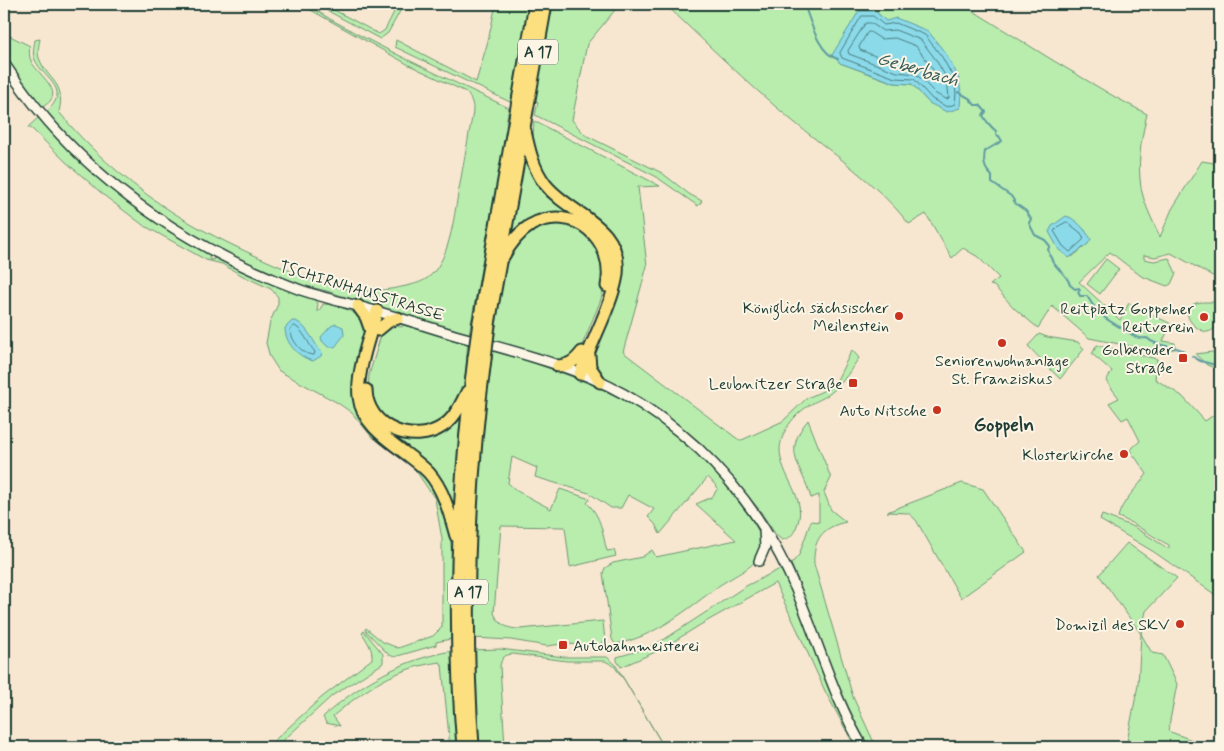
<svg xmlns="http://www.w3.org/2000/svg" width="1224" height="751" viewBox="0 0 1224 751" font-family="Mynerve,sans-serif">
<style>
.green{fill:#b9edae;stroke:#6c9571;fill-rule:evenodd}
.water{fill:#8bdaea;stroke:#609ba1}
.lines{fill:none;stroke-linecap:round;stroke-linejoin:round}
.shore{stroke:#4a7c7d;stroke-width:1}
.stream{stroke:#609ba1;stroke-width:2}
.secondary-casing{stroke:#1f3d34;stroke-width:12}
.highway-casing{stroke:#1f3d34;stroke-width:15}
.secondary{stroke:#fcf5e5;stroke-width:9}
.highway{stroke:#fce080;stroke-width:11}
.highway-bridge-casing{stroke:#1f3d34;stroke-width:15;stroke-linecap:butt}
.highway-bridge{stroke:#fce080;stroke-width:11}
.poi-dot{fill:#c8321e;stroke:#fcf5e5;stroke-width:2}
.labels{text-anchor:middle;stroke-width:4;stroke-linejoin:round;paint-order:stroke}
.shield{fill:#fcf5e5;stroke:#617469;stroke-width:1}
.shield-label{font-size:15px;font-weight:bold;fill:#1f3d34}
.street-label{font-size:16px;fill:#1f3d34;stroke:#fcf5e5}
.poi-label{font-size:16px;fill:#1f3d34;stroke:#fcf5e5;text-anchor:end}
.water-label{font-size:18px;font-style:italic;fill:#355c58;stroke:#fcf5e5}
.quarter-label{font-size:19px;font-weight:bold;fill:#1f3d34;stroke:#fcf5e5}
</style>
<rect width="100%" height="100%" fill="#f8e7d0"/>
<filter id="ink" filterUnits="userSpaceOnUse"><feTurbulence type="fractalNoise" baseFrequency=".02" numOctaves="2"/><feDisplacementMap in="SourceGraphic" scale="10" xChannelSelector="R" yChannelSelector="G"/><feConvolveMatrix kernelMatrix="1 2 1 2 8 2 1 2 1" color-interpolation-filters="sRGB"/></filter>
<g filter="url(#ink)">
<path class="green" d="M 300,4 L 305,4 C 370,44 440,75 509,108 L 506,122 L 508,123 L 469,334 L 438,326 L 351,299 L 327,291 L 306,286 L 263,270 L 209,245 L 145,206 L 78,149 L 45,113 C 73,89 45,81 35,60 C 32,54 34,47 35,40 L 40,39 C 39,45 37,52 39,58 C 48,82 66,81 59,112 C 88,148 123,178 160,204 C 195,228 235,247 274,264 C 300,275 326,286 353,290 C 371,292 389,290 406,286 C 415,284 423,282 430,276 C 452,256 454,211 460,184 C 463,165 467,146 470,128 C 471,122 473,115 473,109 C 473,102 470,97 466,92 L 409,65 Z
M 315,4 L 323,4 L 379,34 L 385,30 L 398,4 L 404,4 L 388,33 L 380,39 Z
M 496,4 L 530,4 L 515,84 L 510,102 L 395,47 L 396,40 L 476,82 L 488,41 Z
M 552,4 L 620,4 L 587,44 L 572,120 L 585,135 L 662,173 L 689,194 L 702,201 L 698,206 L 655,176 L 535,115 L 538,102 L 535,101 Z
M 665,4 L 962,4 L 1054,61 L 1115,97 L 1147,114 C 1142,135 1138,157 1140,179 C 1141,199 1152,219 1160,237 L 1172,209 L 1202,161 L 1220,164 L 1220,280 L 1171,253 L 1155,257 L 1144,255 L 1144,259 L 1154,261 L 1169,258 L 1176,273 L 1171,284 L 1167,286 L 1141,276 L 1110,252 L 1079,282 L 1120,320 L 1129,303 L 1171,324 L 1163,341 L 1175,343 L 1175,349 L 1150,350 L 1089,338 L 1052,306 L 1038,328 L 1015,309 L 994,286 L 990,285 L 999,278 L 978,257 L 963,248 L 952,258 L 926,214 L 909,224 C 876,182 830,152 789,118 C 746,82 706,43 665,4 ZM 875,11 L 886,21 L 929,103 L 912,84 L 894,83 L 840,63 ZM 1069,217 L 1085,230 L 1088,244 L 1072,257 Z
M 4,33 L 30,46 C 29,51 29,56 31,61 C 36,72 61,89 50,101 C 49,103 44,106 41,108 L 4,57 Z
M 39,117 C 71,153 105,187 144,214 C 166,228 189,240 210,254 L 209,259 L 213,260 L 214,258 L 221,259 L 268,282 L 312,298 L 318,303 L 317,311 L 319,311 L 323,304 C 338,304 357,312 367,324 L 356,398 L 428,477 L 449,522 L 452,556 L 451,639 L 436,642 L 436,645 L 394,657 L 388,654 L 365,630 L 366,628 L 383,642 L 398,648 L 433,636 L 442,627 L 442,539 L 435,499 L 414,468 L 371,436 L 352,413 L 338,403 L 279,371 L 270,357 L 266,343 L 270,322 L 278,304 L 278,297 L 271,289 L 243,276 L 222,264 L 206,260 L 143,225 L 106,197 L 66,162 L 32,129 L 28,127 Z
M 534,121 L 660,186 L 638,187 L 647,266 L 623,352 L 739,440 L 742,440 L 783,421 L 807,398 L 834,386 L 852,350 L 859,358 C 851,369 844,382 833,391 C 827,397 820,399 813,403 C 797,412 782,428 780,448 C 779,477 810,498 796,528 C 793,535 789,539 782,540 L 776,535 L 759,509 L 721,465 L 687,434 L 646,402 L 626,389 L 601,376 L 591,359 L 619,274 L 563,197 L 537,166 L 531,136 L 533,136 Z
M 525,149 L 557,199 L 608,251 L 561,216 L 510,236 Z
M 560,222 L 582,229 L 599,246 L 606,283 L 600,302 L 578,355 L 558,361 L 494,341 L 504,269 L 509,256 L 519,239 L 542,224 Z
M 1106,259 L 1119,269 L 1100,294 L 1087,284 Z
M 1209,302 L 1216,302 L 1220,306 C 1220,319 1221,329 1207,332 C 1194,330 1177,311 1196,303 C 1200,302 1205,302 1209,302 Z
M 388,324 L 402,327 L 403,325 L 468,343 C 465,360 469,399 453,414 C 444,421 432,427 422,433 L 391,426 L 370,400 L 368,391 L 369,375 L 382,332 Z
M 1039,334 L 1047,337 L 1078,342 L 1084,349 L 1060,379 L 1028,346 Z
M 371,342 C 373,359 360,378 365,398 C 372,431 409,446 438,432 C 449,427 456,418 462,408 L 454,517 C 447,499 440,481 427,467 C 404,442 365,431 361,395 C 359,377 367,358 371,342 Z
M 1097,345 L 1157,359 L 1155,379 L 1182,396 L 1205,421 L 1220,411 L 1220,598 L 1154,552 L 1100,520 L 1102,515 L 1134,527 L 1169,549 L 1169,545 C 1151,536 1137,524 1118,517 C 1122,501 1137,488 1147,474 L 1130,450 L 1140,441 L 1128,417 L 1122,420 L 1109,403 L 1119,398 L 1106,381 L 1112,371 L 1092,354 Z
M 493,350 C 566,373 642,397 697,453 C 712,467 724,483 736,499 C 744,509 763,532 762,545 C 761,549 758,555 757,559 C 753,567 729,579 720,585 C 689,608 654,638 615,644 L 612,639 L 603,573 L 605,568 L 613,563 L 642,557 L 652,550 L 656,557 L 736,540 L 696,504 L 712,497 L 718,488 L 708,477 L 660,534 L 655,524 L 648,517 L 654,509 L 628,495 L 621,508 L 611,508 L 589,493 L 535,477 L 537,468 L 512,457 L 508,483 L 517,491 L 551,509 L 560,489 L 590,499 L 587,503 C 602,517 602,533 607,551 L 614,550 L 616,556 L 570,567 L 565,527 L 501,526 L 494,613 C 499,625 508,629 520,629 L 603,621 L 605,641 L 603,641 L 603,645 L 562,644 L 547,646 L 511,640 L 473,638 L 478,486 L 490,360 Z
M 1212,352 L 1220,353 L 1220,370 L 1207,365 L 1195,354 Z
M 808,420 L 831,478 L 824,492 L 831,510 L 846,522 C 822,527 813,540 814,564 L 853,697 L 876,747 L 867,747 C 851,716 835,683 823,650 C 813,621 804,592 791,564 L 799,555 L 811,521 L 819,522 L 819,495 L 811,498 C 802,465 781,453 808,420 Z
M 962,483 L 983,489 L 1026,552 L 961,598 L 916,520 L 908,513 L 887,512 Z
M 1127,543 L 1177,578 L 1146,611 L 1141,634 L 1152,653 L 1163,655 L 1177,684 L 1168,731 L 1200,743 L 1196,747 L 1126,747 L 1138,685 L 1141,634 L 1099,575 Z
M 778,570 L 781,570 C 794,584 805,625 813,644 C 826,679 843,713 859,747 L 855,747 L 825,691 L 796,627 L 775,583 L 700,625 L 660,650 L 621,667 L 617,661 L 617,657 L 645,649 L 665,639 L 746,586 Z
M 364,631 L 383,654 L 383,662 L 382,664 L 333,695 L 276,747 L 267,747 L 321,698 L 372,659 C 373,649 367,641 362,633 Z
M 500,649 L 564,657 L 607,657 L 615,664 L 664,747 L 625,681 L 614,666 L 605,661 L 567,661 L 513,654 C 504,655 502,657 500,666 L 505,747 L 477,747 L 473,650 Z
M 452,651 L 457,747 L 450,747 L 442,665 L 440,662 C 395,668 367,688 333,716 L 340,726 L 326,723 L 323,717 L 325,715 C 361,683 403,659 452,651 Z"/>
<path class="water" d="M 859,11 L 875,11 L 886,21 L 896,18 L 928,31 L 946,54 L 958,76 L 961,92 L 960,108 L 947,112 L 929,103 L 912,84 L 895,83 L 840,63 L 832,55 Z
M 1066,216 C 1077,219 1085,230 1091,239 L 1088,244 L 1069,258 L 1059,250 L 1049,232 L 1052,226 Z
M 292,321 L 296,321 C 308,327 313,342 322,353 L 321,356 L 313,361 C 298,357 285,343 285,328 Z
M 336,324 L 343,327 L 344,335 L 335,347 L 328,347 L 322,341 L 321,337 L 331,326 Z"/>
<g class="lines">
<path class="shore" d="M 862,16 L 873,16 L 884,25 L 896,23 L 925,35 L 942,57 L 953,77 L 956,93 L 955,104 L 947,107 L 932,99 L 914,79 L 895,78 L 842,58 L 840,53 Z
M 866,23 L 871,23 L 883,31 L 895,30 L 921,40 L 936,60 L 947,79 L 949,98 L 946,99 L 936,94 L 916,74 L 897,72 L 849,54 L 848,51 Z
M 870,32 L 881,39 L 895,38 L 916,46 L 930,65 L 937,76 L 937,79 L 933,79 L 919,67 L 898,65 L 860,50 L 859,47 L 867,33 Z
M 1067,222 L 1081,233 L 1084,239 L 1070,252 L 1063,246 L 1054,231 L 1059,226 Z
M 295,326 C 304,331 308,344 315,352 L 314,355 C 302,355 292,341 290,330 Z"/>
<path class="stream" d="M 804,4 C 810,20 819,55 838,59
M 958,92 L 969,98 L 975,105 L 980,105 L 986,112 L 983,115 C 985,120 992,128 996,131 L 996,135 L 999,136 L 1002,141 L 985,151 C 983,162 984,169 992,176 L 992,183 L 1011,196 L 1016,204 L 1026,211 L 1031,219 L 1029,223 L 1035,235 L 1045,240 L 1050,246 L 1048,249 C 1051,268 1067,272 1070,285 L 1075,289 L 1079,288 L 1080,290 L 1078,292 L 1080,296 L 1087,296 C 1099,316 1105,319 1125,330 C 1136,336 1134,339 1147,338 C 1156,347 1173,345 1184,351
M 1192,356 L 1200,361 L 1220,366"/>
<defs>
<path id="secondary" d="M 4,63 C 75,171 178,244 298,289 C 320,297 343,302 365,308 C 395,316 425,326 455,335 C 512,351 572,365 624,394 C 651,409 677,429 699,449 C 741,489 775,539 797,592 C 819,644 834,699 863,747
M 759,561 L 765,547 L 764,530"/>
<path id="highway" d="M 525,131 C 529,150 533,168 545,184 C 570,216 622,223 617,274 C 615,291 608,306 602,321 C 594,339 587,356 580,374
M 503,257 C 510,244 518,233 531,225 C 574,202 616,240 607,286
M 358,306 L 366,317 L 371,331
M 377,311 C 370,334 356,374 359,397 C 363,433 407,449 429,473 C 444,490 450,515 456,536
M 479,322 L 535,4
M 489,324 L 546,4
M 378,330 L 389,321 L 398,318
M 589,355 L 590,367 L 600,382
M 558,366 C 570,365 575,361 582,352
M 366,390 C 367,428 414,446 443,426 C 455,418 461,404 467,392
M 463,747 C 452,618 458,486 474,358
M 473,747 C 464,618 468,488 485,359"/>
</defs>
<use href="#secondary" class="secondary-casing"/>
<use href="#highway" class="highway-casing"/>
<use href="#secondary" class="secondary"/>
<use href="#highway" class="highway"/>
<defs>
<path id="highway-bridge" d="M 474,358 L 479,322
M 485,359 L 489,324"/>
</defs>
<use href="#highway-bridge" class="highway-bridge-casing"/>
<use href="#highway-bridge" class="highway-bridge"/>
</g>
</g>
<g class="poi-dot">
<circle cx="899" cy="316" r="5"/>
<circle cx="1204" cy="317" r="5"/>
<circle cx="1002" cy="343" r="5"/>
<rect x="1178" y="353" width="10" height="10" rx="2.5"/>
<rect x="848" y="378" width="10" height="10" rx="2.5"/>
<circle cx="937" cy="410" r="5"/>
<circle cx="1124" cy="454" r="5"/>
<circle cx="1180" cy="624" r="5"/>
<rect x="558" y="640" width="10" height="10" rx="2.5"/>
</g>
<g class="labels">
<g class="shield">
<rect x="518" y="39.5" width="40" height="25" rx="4"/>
<rect x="448" y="579.5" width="40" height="25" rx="4"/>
</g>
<g class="shield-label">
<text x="538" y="57">A 17</text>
<text x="468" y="597">A 17</text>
</g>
<g class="street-label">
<text transform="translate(362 290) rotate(17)" y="6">TSCHIRNHAUSSTRASSE</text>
</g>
<g class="poi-label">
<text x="889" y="313">Königlich sächsischer<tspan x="889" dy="18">Meilenstein</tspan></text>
<text x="1194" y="314">Reitplatz Goppelner<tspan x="1194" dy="18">Reitverein</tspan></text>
<text x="1173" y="355">Golberoder<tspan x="1173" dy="18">Straße</tspan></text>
<text x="1002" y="366" text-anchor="middle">Seniorenwohnanlage<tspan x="1002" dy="18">St. Franziskus</tspan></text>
<text x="843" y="389">Leubnitzer Straße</text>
<text x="927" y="416">Auto Nitsche</text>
<text x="1114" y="460">Klosterkirche</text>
<text x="1170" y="630">Domizil des SKV</text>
<text x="573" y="651" text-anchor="start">Autobahnmeisterei</text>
</g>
<g class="water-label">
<text transform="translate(918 69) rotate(16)" y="6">Geberbach</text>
</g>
<g class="quarter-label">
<text x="1004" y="431">Goppeln</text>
</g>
</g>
<rect width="1224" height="751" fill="none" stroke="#fcf5e5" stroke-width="20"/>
<rect x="10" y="10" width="1204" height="731" fill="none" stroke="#1f3d34" stroke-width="2" filter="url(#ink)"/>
</svg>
